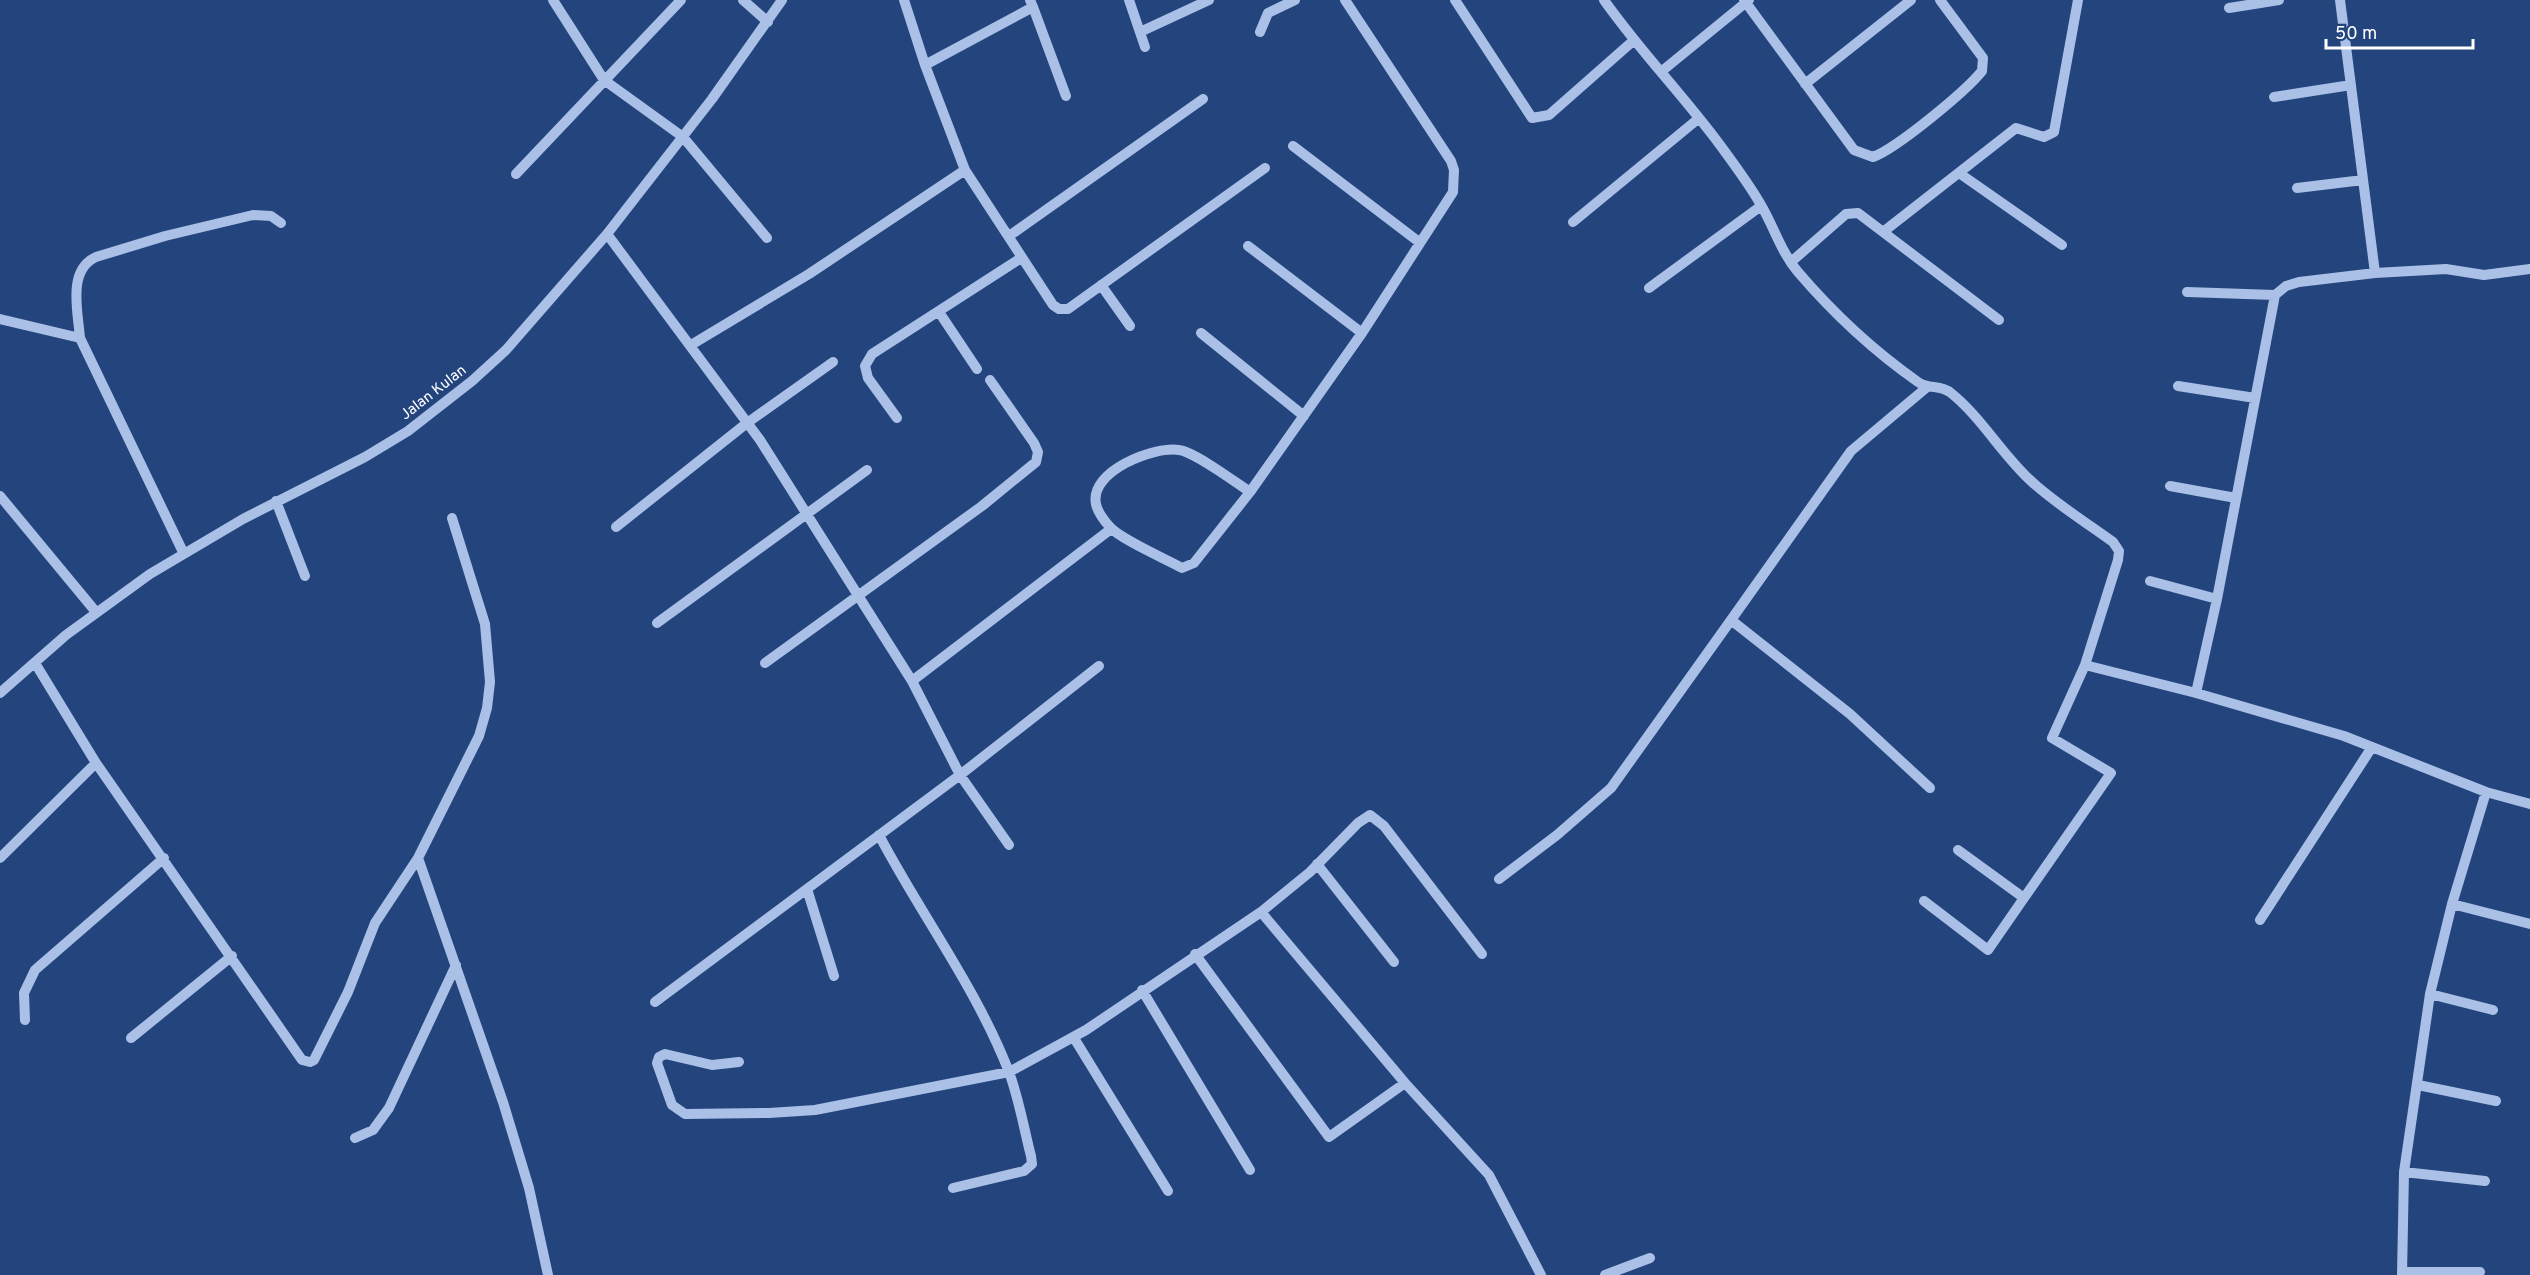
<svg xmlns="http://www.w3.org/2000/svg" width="2530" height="1275" viewBox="0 0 2530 1275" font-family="Overpass,sans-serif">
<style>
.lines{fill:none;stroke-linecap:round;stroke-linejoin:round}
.minor{stroke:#aac0e6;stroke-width:10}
.labels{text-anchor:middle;stroke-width:5;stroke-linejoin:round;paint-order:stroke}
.street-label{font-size:15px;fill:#fff;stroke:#24447e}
</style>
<rect width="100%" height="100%" fill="#24447e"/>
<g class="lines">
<path class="minor" d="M 553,0 L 604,80 L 683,137 L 767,238
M 743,0 L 768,22
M 1129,0 L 1145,47
M 1455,0 L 1532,118 L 1549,115 L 1633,41
M 1604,0 C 1640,51 1683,95 1720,145 C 1734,164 1749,184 1761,205 C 1774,227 1781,252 1798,272 C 1833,313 1874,351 1918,382 C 1929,390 1940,384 1951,393 C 1981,417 2001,453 2030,480 C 2054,503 2086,522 2113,542 L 2119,551 L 2118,560 L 2085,665 L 2196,693 L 2344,736 L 2486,792 L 2452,904 L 2430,994 L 2404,1172 L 2402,1275
M 1744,0 L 1854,150 L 1873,157 C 1897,148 1965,92 1982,71 L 1983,58 L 1940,0
M 2340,0 L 2375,273 L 2446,269 L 2484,275 L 2530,269
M 1033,7 L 1066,96
M 2229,8 L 2279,0
M 1140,32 L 1209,0
M 1260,32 L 1268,13 L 1295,0
M 925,65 L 1033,7 L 1030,0
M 1662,71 L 1749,0
M 1805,84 L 1911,0
M 2274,97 L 2351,85
M 1293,146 L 1419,242
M 965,170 L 1053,305 L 1059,309 L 1068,309 L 1265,168
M 1959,173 L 2062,245
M 516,174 L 681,0
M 2297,188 L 2363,180
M 1573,222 L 1698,119
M 1883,232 L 2016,128 L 2044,137 L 2054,132 L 2078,0
M 607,234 L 760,440 L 912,681 L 960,775 L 1009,845
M 1009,236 L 1203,99
M 1248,246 L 1362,333
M 1791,262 L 1846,214 L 1858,213 L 1999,320
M 1101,285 L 1130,326
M 1649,288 L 1761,206
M 2187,292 L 2275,295 L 2286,286 L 2299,282 L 2375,273
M 939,312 L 977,369
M 0,319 L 80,338
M 1201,333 L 1304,416
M 691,345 L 809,274 L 965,170 L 925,65 L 904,0
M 2178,386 L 2255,398
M 1926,388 L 1851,451 L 1731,620 L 1850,714 L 1930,788
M 897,418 L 868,378 L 865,366 L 872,354 L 1021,258
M 2170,486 L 2236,498
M 1250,492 C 1235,482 1195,452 1179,450 C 1154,446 1089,471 1096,504 C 1097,511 1105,522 1110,527 C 1120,539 1166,559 1182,568 L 1194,563 L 1250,492 L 1362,333 L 1453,192 L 1454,170 L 1451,161 L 1345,0
M 0,496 L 96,612
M 276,501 L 305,576
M 616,527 L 747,423 L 833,362
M 183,552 L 80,338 C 78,312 67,270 96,257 L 165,236 L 253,215 L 271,216 L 281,223
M 2150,581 L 2217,599
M 657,623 L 867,470
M 35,663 L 96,763 L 302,1060 L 310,1062 L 314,1060 L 348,992 L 375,923 L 418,858 L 479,736 L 487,708 L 490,682 L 485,624 L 452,518
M 765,663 L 982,506 L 1036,462 L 1038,452 L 1034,443 L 990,380
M 912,681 L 1111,529
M 0,693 L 66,635 L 150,574 L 243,519 L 365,457 L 408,431 L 472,381 L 506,350 L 607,234 L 712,99 L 782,0
M 2196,693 L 2217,599 L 2275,295
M 2486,792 L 2530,804
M 879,835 C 921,915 976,987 1009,1072 C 1019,1099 1024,1129 1031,1156 L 1032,1164 L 1024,1171 L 953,1188
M 1958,850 L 2024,898 L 2111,773 L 2052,738 L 2085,665
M 0,858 L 96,763
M 418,858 L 503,1102 L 529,1188 L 548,1275
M 1317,864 L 1394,962
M 1499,879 L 1557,835 L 1611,788 L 1731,620
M 807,889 L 834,976
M 1924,901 L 1988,950 L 2024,898
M 2452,904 L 2530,924
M 1261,912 L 1405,1083 L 1489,1175 L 1541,1275
M 2260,920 L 2372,747
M 1195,954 L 1329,1137 L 1405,1083
M 1142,990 L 1250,1170
M 2430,994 L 2493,1010
M 655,1002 L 960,775 L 1099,666
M 25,1020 L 24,993 L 35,970 L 164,858
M 131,1038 L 232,956
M 1074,1038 L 1168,1191
M 739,1062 L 712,1065 L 665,1054 L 659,1057 L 657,1063 L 672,1105 L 685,1114 L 769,1113 L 815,1110 L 1009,1072 L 1086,1030 L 1261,912 L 1310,872 L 1358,823 L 1370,815 L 1384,826 L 1482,954
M 2418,1085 L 2496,1101
M 355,1138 L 373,1130 L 389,1108 L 456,965
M 2404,1172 L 2485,1181
M 2402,1272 L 2480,1272
M 1605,1275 L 1650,1258"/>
</g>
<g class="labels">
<g class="street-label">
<text transform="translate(433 392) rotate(-38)" y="5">Jalan Kulan</text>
</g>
</g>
<path d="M2326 39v9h147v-9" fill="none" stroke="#ffffff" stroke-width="3"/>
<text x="2335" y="39" font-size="18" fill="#ffffff" stroke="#24447e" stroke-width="4.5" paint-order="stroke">50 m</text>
</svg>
